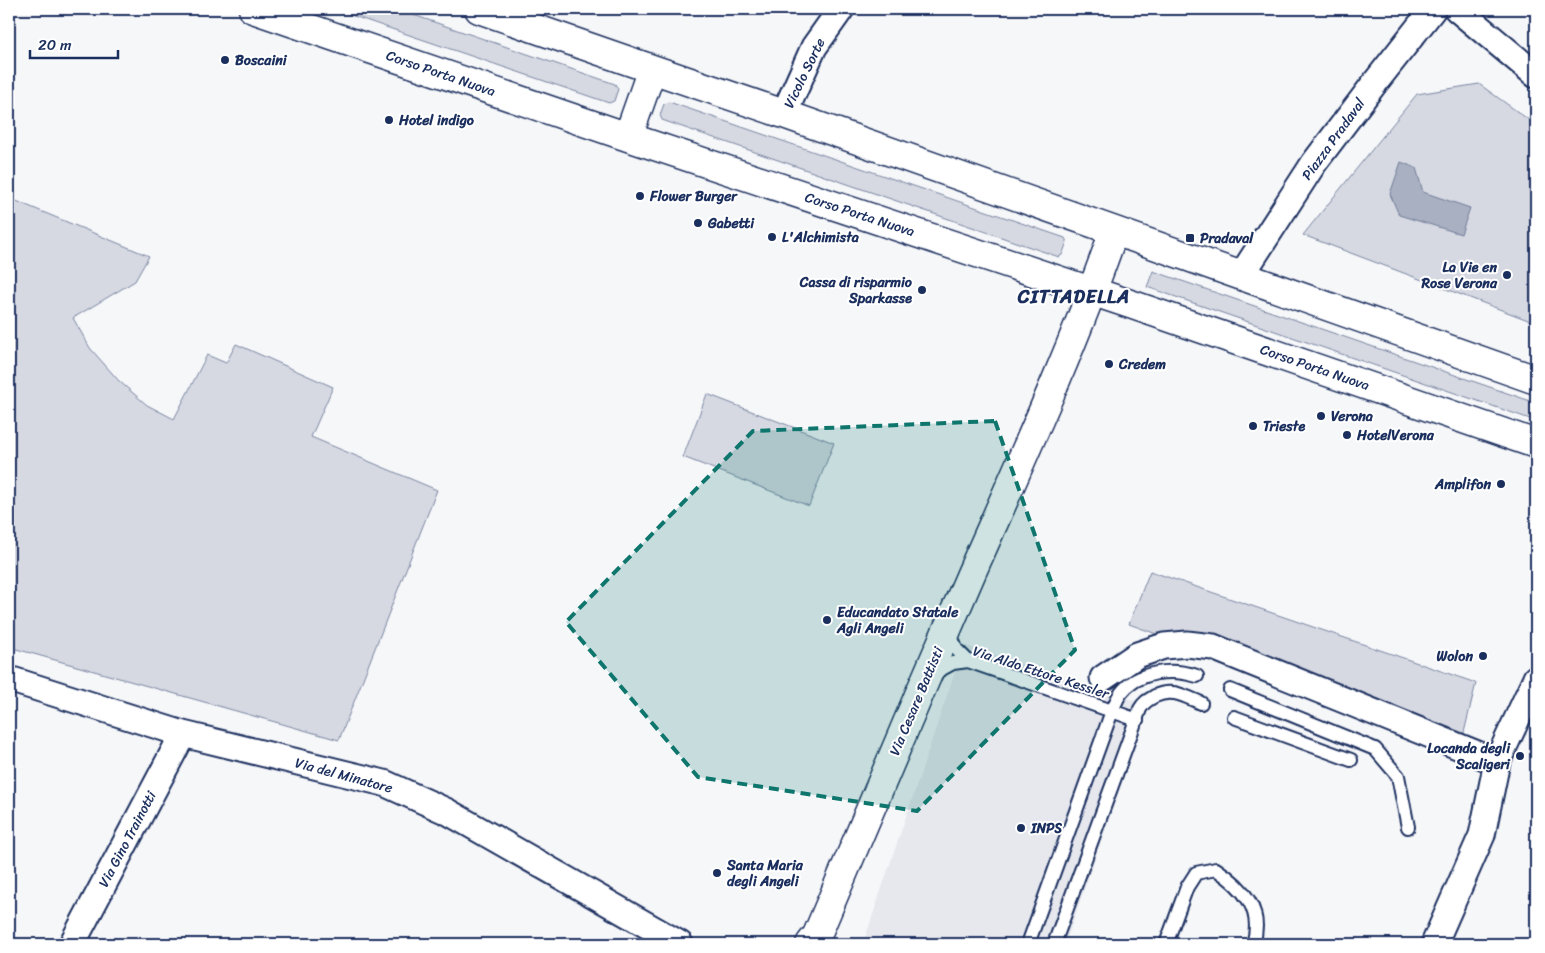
<svg xmlns="http://www.w3.org/2000/svg" width="1545" height="953" viewBox="0 0 1545 953" font-family="Sriracha,sans-serif">
<style>
.built{fill:#e6e8ee}
.green{fill:#d6d9e2;stroke:#7884a0}
.water{fill:#a9b0c1;stroke:#707c99}
.lines{fill:none;stroke-linecap:round;stroke-linejoin:round}
.lane-casing{stroke:#1b2f5e;stroke-width:16}
.street-casing{stroke:#1b2f5e;stroke-width:29}
.secondary-casing{stroke:#1b2f5e;stroke-width:31}
.lane{stroke:#fff;stroke-width:12}
.street{stroke:#fff;stroke-width:25}
.secondary{stroke:#fff;stroke-width:28}
.marked{fill:#0f766e;fill-opacity:0.2;stroke:#0f766e;stroke-width:4;stroke-dasharray:10 6;stroke-linejoin:round}
.poi-dot{fill:#1b2f5e;stroke:#fff;stroke-width:2}
.labels{text-anchor:middle;stroke-width:4;stroke-linejoin:round;paint-order:stroke}
.poi-label{font-size:14px;font-weight:bold;fill:#1b2f5e;stroke:#fff;text-anchor:start}
.street-label{font-size:14px;fill:#1b2f5e;stroke:#fff}
.district-label{font-size:19px;font-weight:bold;letter-spacing:1px;fill:#1b2f5e;stroke:#fff}
</style>
<rect width="100%" height="100%" fill="#f6f7f9"/>
<filter id="ink" filterUnits="userSpaceOnUse"><feTurbulence type="fractalNoise" baseFrequency=".02" numOctaves="2"/><feDisplacementMap in="SourceGraphic" scale="10" xChannelSelector="R" yChannelSelector="G"/><feConvolveMatrix kernelMatrix="1 2 1 2 8 2 1 2 1" color-interpolation-filters="sRGB"/></filter>
<g filter="url(#ink)">
<path class="built" d="M 964,645 L 1149,705 L 1065,944 L 863,944 Z"/>
<path class="green" d="M 333,9 L 396,9 L 615,84 L 618,89 L 614,101 L 609,103 Z
M 1479,84 L 1536,125 L 1536,323 L 1303,235 L 1417,94 Z
M 669,102 L 1065,238 L 1067,242 L 1062,255 L 1059,257 L 662,120 L 660,115 L 664,104 Z
M 9,198 L 149,256 L 135,281 L 73,318 L 90,348 L 119,381 L 147,405 L 174,419 L 207,355 L 226,363 L 236,344 L 333,387 L 311,437 L 437,490 L 339,740 L 9,647 Z
M 1153,271 L 1536,403 L 1536,421 L 1147,287 Z
M 707,394 L 834,443 L 809,506 L 683,457 Z
M 1150,571 L 1476,683 L 1461,745 L 1129,624 Z"/>
<path class="water" d="M 1401,162 L 1416,168 L 1423,192 L 1470,208 L 1461,234 L 1399,215 L 1390,194 Z"/>
<g class="lines">
<defs>
<path id="lane" d="M 949,630 L 956,649 L 968,661
M 931,675 L 953,663 L 968,661 L 1112,711 L 1028,944
M 1230,690 L 1375,749 L 1398,776 L 1408,827
M 1234,717 L 1351,760
M 1137,720 L 1112,711 C 1115,705 1117,698 1121,693 C 1138,671 1172,668 1197,676
M 1054,944 L 1140,709 C 1144,702 1148,700 1155,696 C 1172,688 1184,696 1201,703
M 1166,944 L 1187,887 L 1196,873 L 1216,869 C 1243,887 1264,910 1253,944"/>
<path id="street" d="M 1457,9 L 1536,75
M 784,114 L 814,47 L 841,9
M 1241,276 L 1314,163 L 1374,84 L 1433,9
M 1103,678 L 1137,655 L 1164,646 L 1187,644 L 1213,647 L 1497,762
M 9,679 L 183,734 L 384,783 L 448,812 L 680,944
M 72,944 L 183,734
M 1434,944 L 1482,835 L 1497,762 L 1536,678"/>
<path id="secondary" d="M 253,9 L 628,137 L 1133,305 L 1536,444
M 479,9 L 652,69 L 784,114 L 1536,380
M 628,137 L 652,69
M 810,944 L 817,935 C 868,814 919,694 971,574 C 1021,461 1073,348 1114,231"/>
</defs>
<use href="#lane" class="lane-casing"/>
<use href="#street" class="street-casing"/>
<use href="#secondary" class="secondary-casing"/>
<use href="#lane" class="lane"/>
<use href="#street" class="street"/>
<use href="#secondary" class="secondary"/>
</g>
</g>
<path class="marked" d="M 995,421 L 1075,650 L 917,811 L 698,777 L 566,622 L 753,431 Z"/>
<g class="poi-dot">
<circle cx="225" cy="60" r="5"/>
<circle cx="389" cy="120" r="5"/>
<circle cx="640" cy="196" r="5"/>
<circle cx="698" cy="223" r="5"/>
<circle cx="772" cy="237" r="5"/>
<rect x="1185" y="233" width="10" height="10" rx="2.5"/>
<circle cx="1507" cy="275" r="5"/>
<circle cx="922" cy="290" r="5"/>
<circle cx="1109" cy="364" r="5"/>
<circle cx="1321" cy="416" r="5"/>
<circle cx="1253" cy="426" r="5"/>
<circle cx="1347" cy="435" r="5"/>
<circle cx="1501" cy="484" r="5"/>
<circle cx="827" cy="620" r="5"/>
<circle cx="1483" cy="656" r="5"/>
<circle cx="1520" cy="756" r="5"/>
<circle cx="1021" cy="828" r="5"/>
<circle cx="717" cy="873" r="5"/>
</g>
<g class="labels">
<g class="poi-label">
<text x="235" y="65">Boscaini</text>
<text x="399" y="125">Hotel indigo</text>
<text x="650" y="201">Flower Burger</text>
<text x="708" y="228">Gabetti</text>
<text x="782" y="242">L'Alchimista</text>
<text x="1200" y="243">Pradaval</text>
<text x="1497" y="272" text-anchor="end">La Vie en<tspan x="1497" dy="16">Rose Verona</tspan></text>
<text x="912" y="287" text-anchor="end">Cassa di risparmio<tspan x="912" dy="16">Sparkasse</tspan></text>
<text x="1119" y="369">Credem</text>
<text x="1331" y="421">Verona</text>
<text x="1263" y="431">Trieste</text>
<text x="1357" y="440">HotelVerona</text>
<text x="1491" y="489" text-anchor="end">Amplifon</text>
<text x="837" y="617">Educandato Statale<tspan x="837" dy="16">Agli Angeli</tspan></text>
<text x="1473" y="661" text-anchor="end">Wolon</text>
<text x="1510" y="753" text-anchor="end">Locanda degli<tspan x="1510" dy="16">Scaligeri</tspan></text>
<text x="1031" y="833">INPS</text>
<text x="727" y="870">Santa Maria<tspan x="727" dy="16">degli Angeli</tspan></text>
</g>
<g class="street-label">
<text transform="translate(441 73) rotate(19)" y="5">Corso Porta Nuova</text>
<text transform="translate(804 73) rotate(-64)" y="5">Vicolo Sorte</text>
<text transform="translate(1333 139) rotate(-54)" y="5">Piazza Pradaval</text>
<text transform="translate(860 214) rotate(18)" y="5">Corso Porta Nuova</text>
<text transform="translate(1315 367) rotate(19)" y="5">Corso Porta Nuova</text>
<text transform="translate(1041 672) rotate(18)" y="5">Via Aldo Ettore Kessler</text>
<text transform="translate(916 701) rotate(-67)" y="5">Via Cesare Battisti</text>
<text transform="translate(344 775) rotate(15)" y="5">Via del Minatore</text>
<text transform="translate(127 839) rotate(-62)" y="5">Via Gino Trainotti</text>
</g>
<g class="district-label">
<text x="1074" y="303">CITTADELLA</text>
</g>
</g>
<rect width="1545" height="953" fill="none" stroke="#fff" stroke-width="30"/>
<rect x="15" y="15" width="1515" height="923" fill="none" stroke="#1b2f5e" stroke-width="2" filter="url(#ink)"/>
<path d="M30 50v8h88v-8" fill="none" stroke="#1b2f5e" stroke-width="2.5"/>
<text x="38" y="50" font-size="15" fill="#1b2f5e" stroke="#ffffff" stroke-width="4" paint-order="stroke">20 m</text>
</svg>
